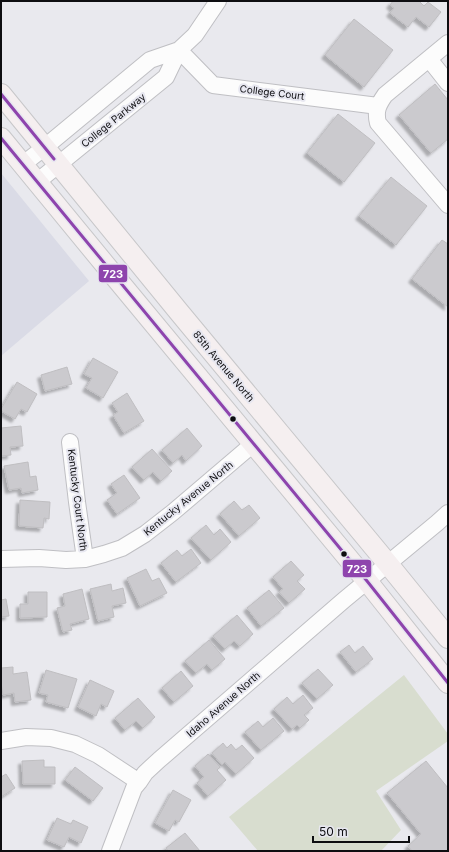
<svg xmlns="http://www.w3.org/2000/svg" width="449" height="852" viewBox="0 0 449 852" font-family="Inter,sans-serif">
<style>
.built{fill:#dadbe6}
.green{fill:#d8ddcf}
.building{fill:#cbcace;stroke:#bfbec1;filter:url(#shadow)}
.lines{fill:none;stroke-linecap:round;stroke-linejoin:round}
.minor-casing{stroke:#bfbfc3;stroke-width:18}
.major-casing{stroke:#c7c7c9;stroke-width:22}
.minor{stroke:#fcfcfc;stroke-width:16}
.major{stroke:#f5eff0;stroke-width:20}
.bus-1-casing{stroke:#e7e7f0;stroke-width:6}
.bus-1{stroke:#8e44ad;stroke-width:3}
.bus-dot{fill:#0e0e11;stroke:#e7e7f0;stroke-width:1.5}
.labels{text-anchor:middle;stroke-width:4;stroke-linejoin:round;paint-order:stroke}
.street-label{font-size:10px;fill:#0e0e11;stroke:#e7e7f0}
.line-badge{stroke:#e7e7f0;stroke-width:1.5}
.badge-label{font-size:11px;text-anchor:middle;font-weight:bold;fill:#fff}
</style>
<defs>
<filter id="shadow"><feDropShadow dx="-3.5" dy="3.5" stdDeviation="1" flood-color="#0004"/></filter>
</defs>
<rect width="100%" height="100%" fill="#e9e9ee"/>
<path class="built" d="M 1,173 L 89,281 L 1,356 Z"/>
<path class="green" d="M 404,675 L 448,734 L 448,741 L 376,791 L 401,830 L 381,851 L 258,851 L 229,817 Z"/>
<path class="building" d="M 393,1 L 419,1 L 424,6 L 428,2 L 441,12 L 429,27 L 416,17 L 408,27 L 390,13 L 394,8 L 390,5 Z
M 354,19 L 393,50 L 364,87 L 325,55 Z
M 435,84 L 448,100 L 448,139 L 431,153 L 399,115 Z
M 338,114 L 375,143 L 344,182 L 307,153 Z
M 391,177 L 427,206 L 396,245 L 359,216 Z
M 442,240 L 448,244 L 448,307 L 412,279 Z
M 93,358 L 118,372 L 103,398 L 86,388 L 92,378 L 84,374 Z
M 67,367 L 72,384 L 45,391 L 41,375 Z
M 17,382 L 37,394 L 27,412 L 21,409 L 15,419 L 1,411 L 1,409 Z
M 127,393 L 144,421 L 124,433 L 113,415 L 118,412 L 112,403 Z
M 21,426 L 23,446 L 10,447 L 11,455 L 1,456 L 1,428 Z
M 187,428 L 202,446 L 186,461 L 182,455 L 173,463 L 162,450 Z
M 152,449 L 172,471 L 161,481 L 153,472 L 144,480 L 132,467 Z
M 28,462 L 30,477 L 36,476 L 38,490 L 22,493 L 21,488 L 9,490 L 4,466 Z
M 124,475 L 140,498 L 117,514 L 107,500 L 117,493 L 111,484 Z
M 20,500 L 50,502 L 49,519 L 44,518 L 43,528 L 19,526 Z
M 234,501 L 242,510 L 249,505 L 260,518 L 239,536 L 220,514 Z
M 206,525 L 214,535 L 220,529 L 231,542 L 211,560 L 191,538 Z
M 191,549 L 201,563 L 176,582 L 161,563 L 177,550 L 182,556 Z
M 291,561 L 304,575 L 297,581 L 305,589 L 289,603 L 279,592 L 283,589 L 273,577 Z
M 146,569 L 152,581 L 159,578 L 167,593 L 140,606 L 127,578 Z
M 111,584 L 112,591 L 123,588 L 126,603 L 112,606 L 114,617 L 98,621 L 90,589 Z
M 82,589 L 89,619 L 70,624 L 72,630 L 63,632 L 57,608 L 65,606 L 63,594 Z
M 269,590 L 284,608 L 261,626 L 247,608 Z
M 28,592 L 47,592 L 47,617 L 20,618 L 20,604 L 28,604 Z
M 6,599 L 9,616 L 1,617 L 1,600 Z
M 237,615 L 253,634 L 240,646 L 234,641 L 225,649 L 213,636 Z
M 209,640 L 225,659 L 212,670 L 207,664 L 196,673 L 185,661 Z
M 349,645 L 355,653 L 363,646 L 373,659 L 356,672 L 340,652 Z
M 13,667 L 13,674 L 27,672 L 31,700 L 15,702 L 14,693 L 3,695 L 1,683 L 1,668 Z
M 318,669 L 333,685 L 317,699 L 302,683 Z
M 46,670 L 77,679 L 68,708 L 46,702 L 48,695 L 39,693 Z
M 181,671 L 193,686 L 174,702 L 162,688 Z
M 90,680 L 114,691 L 107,707 L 101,704 L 96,716 L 78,707 Z
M 303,695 L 313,708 L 304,715 L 309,720 L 300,728 L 297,725 L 292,729 L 274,709 L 287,697 L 293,704 Z
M 138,698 L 155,717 L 143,728 L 136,721 L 125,730 L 115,718 Z
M 273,718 L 284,731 L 261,750 L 245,732 L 258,721 L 263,727 Z
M 223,743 L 227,748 L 231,744 L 236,750 L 242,745 L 254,758 L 236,774 L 225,762 L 222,765 L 212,753 Z
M 208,754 L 220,767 L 217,770 L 226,780 L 208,796 L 197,783 L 204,777 L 195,766 Z
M 44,760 L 44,767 L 55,767 L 55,784 L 23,784 L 22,761 Z
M 426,761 L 448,788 L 448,851 L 412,851 L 408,846 L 421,834 L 387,793 Z
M 75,767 L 103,788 L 93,801 L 65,780 Z
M 6,774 L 15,788 L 1,797 L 1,777 Z
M 173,790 L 191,800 L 179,822 L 175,820 L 169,831 L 155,823 Z
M 57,818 L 71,824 L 73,820 L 88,827 L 81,843 L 69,837 L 64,847 L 47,840 Z
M 185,833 L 200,851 L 168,851 L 166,848 Z"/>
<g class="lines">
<defs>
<path id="minor" d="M 448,43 L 385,95 C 378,105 375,111 378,123 L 448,205
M 179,50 L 213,85 L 378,106
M 429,59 L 448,83
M 22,165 L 45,147 L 150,60 L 179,50
M 37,182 L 59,164 L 166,77 L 179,50 L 195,35 L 218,1
M 70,442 L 77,502 L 85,559
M 1,559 L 39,558 L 66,560 L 85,559 L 104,554 L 122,548 L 145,534 L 172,513 L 253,444
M 1,741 L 26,737 L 51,738 L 75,744 L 98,755 L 139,782
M 110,851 L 134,788 L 139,782 L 145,773 L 159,760 L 344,600 L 437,523 L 448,513"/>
<path id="major" d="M 1,94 L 179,312 L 388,564 L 448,638
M 1,138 L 116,278 L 367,581 L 448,683"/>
</defs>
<use href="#minor" class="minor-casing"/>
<use href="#major" class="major-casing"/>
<use href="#minor" class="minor"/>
<use href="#major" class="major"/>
<defs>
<path id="bus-1" d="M 1,94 L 54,159
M 1,138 L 367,581 L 448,683"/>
</defs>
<use href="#bus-1" class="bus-1-casing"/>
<use href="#bus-1" class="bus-1"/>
</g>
<g class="bus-dot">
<circle cx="233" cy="419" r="3.5"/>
<circle cx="344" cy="554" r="3.5"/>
</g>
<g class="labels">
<g class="street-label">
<text transform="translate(272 92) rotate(7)" y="4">College Court</text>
<text transform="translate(113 120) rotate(-39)" y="4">College Parkway</text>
<text transform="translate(224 366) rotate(50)" y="4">85th Avenue North</text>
<text transform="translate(188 498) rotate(-39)" y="4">Kentucky Avenue North</text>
<text transform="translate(78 500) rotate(83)" y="4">Kentucky Court North</text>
<text transform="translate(223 704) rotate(-41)" y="4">Idaho Avenue North</text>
</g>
</g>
<g class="line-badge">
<rect x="98" y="264" width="30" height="19" rx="4" fill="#8e44ad"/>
<rect x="342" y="559" width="30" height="19" rx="4" fill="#8e44ad"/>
</g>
<g class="badge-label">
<text x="113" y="278">723</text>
<text x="357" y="573">723</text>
</g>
<rect width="449" height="852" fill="none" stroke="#0e0e11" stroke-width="4"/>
<path d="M313 836v6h96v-6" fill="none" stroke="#0e0e11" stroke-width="2"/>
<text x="319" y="836" font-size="12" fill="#0e0e11" stroke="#e7e7f0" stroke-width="3" paint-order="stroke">50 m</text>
</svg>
